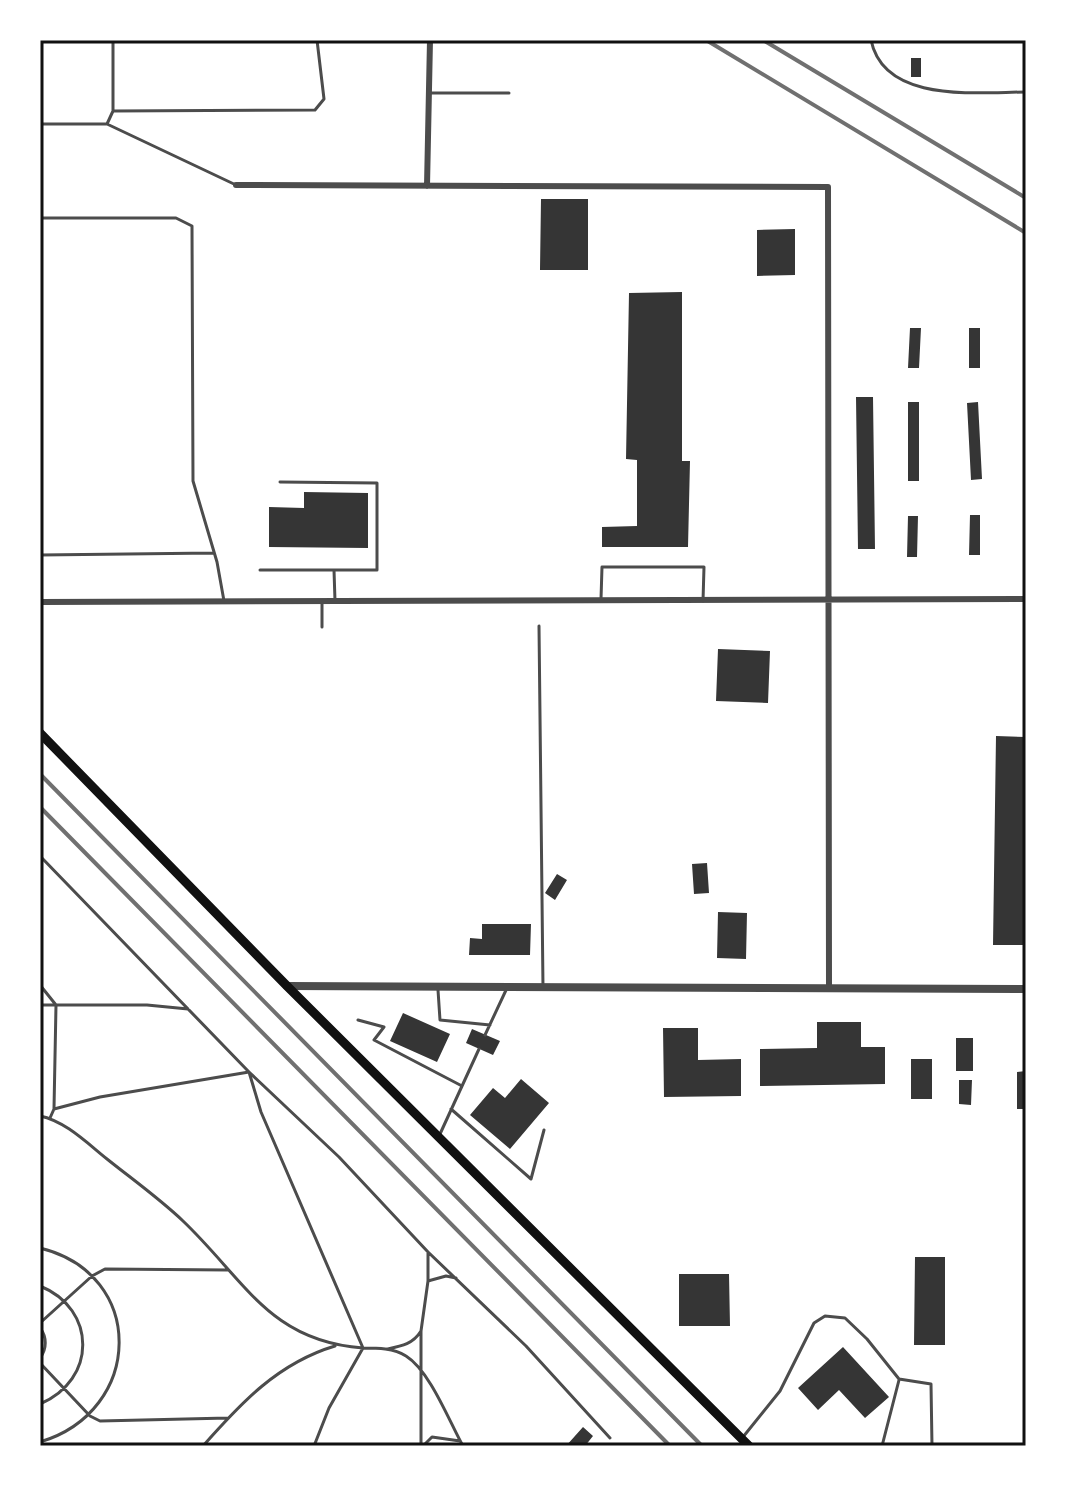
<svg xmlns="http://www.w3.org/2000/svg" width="1066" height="1486" viewBox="0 0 1066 1486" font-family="Overpass,sans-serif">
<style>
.building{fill:#353535}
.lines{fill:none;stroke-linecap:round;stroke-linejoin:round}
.service{stroke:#4c4c4c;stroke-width:3}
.minor{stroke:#4c4c4c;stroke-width:6}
.tertiary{stroke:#4c4c4c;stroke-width:8}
.secondary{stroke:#111;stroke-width:9}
.rail{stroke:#707070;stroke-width:4}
.neatline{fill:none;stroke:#111;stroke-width:3}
</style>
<rect width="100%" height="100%" fill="#fff"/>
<path class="building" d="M 911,58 L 921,58 L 921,77 L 911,77 Z
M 541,199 L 588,199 L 588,270 L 540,270 Z
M 795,229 L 795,275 L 757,276 L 757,230 Z
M 682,292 L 682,461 L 690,461 L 688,547 L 602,547 L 602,527 L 637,526 L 637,460 L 626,459 L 629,293 Z
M 910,328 L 921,328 L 919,368 L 908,368 Z
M 969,328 L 980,328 L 980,368 L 969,368 Z
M 856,397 L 873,397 L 875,549 L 858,549 Z
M 908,402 L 919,402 L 919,481 L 908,481 Z
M 978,402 L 982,479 L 971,480 L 967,403 Z
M 304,492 L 368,493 L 368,548 L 269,547 L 269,507 L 304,508 Z
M 970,515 L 980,515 L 980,555 L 969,555 Z
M 908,516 L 918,516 L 917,557 L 907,557 Z
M 718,649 L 770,651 L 768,703 L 716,701 Z
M 996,736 L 1026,737 L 1026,945 L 993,945 Z
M 707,863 L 709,893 L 694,894 L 692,864 Z
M 557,874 L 567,880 L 555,900 L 545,893 Z
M 718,912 L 747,913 L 746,959 L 717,958 Z
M 482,924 L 531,924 L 530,955 L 469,955 L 470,938 L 482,939 Z
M 403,1013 L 450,1034 L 437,1062 L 390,1041 Z
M 817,1022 L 861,1022 L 861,1047 L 885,1047 L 885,1084 L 760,1086 L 760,1049 L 817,1048 Z
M 663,1028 L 698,1028 L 698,1060 L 741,1059 L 741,1096 L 664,1097 Z
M 472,1029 L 500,1041 L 493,1055 L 466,1043 Z
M 956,1038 L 973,1038 L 973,1071 L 956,1071 Z
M 911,1059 L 932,1059 L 932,1099 L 911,1099 Z
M 1026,1071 L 1026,1109 L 1017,1109 L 1017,1072 Z
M 521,1079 L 549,1103 L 510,1149 L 470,1115 L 493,1088 L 505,1098 Z
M 959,1080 L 972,1080 L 971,1105 L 959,1104 Z
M 915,1257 L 945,1257 L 945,1345 L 914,1345 Z
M 679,1274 L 729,1274 L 730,1326 L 679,1326 Z
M 843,1347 L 889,1397 L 865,1418 L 839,1390 L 818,1410 L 798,1388 Z
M 583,1427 L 593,1436 L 585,1446 L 566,1446 Z"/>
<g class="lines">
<path class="service" d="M 871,40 C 884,104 978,92 1026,92
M 429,93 L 509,93
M 113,111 L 113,40
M 40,124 L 107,124 L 236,185
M 107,124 L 113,111 L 315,110 L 324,99 L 317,40
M 40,218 L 176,218 L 192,226 L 193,481 L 217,562 L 224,601
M 280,482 L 377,483 L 377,570 L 334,570
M 40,555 L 214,553
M 260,570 L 334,570 L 335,601
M 601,599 L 602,567 L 704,567 L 703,601
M 322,603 L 322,627
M 539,626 L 543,987
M 40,856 L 249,1072 L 339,1157 L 428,1252 L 526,1346 L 610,1438
M 40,985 L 56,1005 L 54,1109 L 50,1118
M 438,990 L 440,1020 L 490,1025
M 40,1005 L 147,1005 L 188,1009
M 358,1020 L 384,1027 L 374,1040 L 462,1086
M 485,1035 L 507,988
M 451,1109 L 531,1179 L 544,1130
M 40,1116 C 65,1121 87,1143 107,1159 C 132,1179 160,1199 183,1221 C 245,1280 269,1341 363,1348 L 261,1112 L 249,1072 L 100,1097 L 54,1109
M 440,1134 L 479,1049
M 40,1248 C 147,1274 144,1411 40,1442
M 428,1281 L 446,1276 L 456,1278
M 40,1286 C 97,1309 97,1380 40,1404
M 40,1323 L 92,1276 L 105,1269 L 228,1270
M 40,1328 C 47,1337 47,1349 40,1358
M 387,1349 C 402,1346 413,1344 421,1331
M 40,1363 L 90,1416 L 100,1421 L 228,1418
M 743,1437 L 780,1391 L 814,1323 L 825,1316 L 845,1318 L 867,1339 L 899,1379 L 931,1384 L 932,1446
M 203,1446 C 241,1403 278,1363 335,1346
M 314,1446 L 329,1408 L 363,1348 C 377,1348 394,1348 406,1356 C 430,1371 449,1421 463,1446
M 421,1446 L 421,1331 L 428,1281 L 428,1252
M 423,1446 L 432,1437 L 460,1441
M 882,1446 L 899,1380"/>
<path class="minor" d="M 236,185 L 828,187 L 829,989
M 427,186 L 430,40
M 40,602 L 1026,599"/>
<path class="tertiary" d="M 287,986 L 1026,989"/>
<path class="secondary" d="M 40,733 L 287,986 L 749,1446"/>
<path class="rail" d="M 706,40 L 1026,233
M 763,40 L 1026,198
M 40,774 L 702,1446
M 40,807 L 670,1446"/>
</g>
<rect width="1066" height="1486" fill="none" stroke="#ffffff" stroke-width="84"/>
<rect x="42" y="42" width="982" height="1402" class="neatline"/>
</svg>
